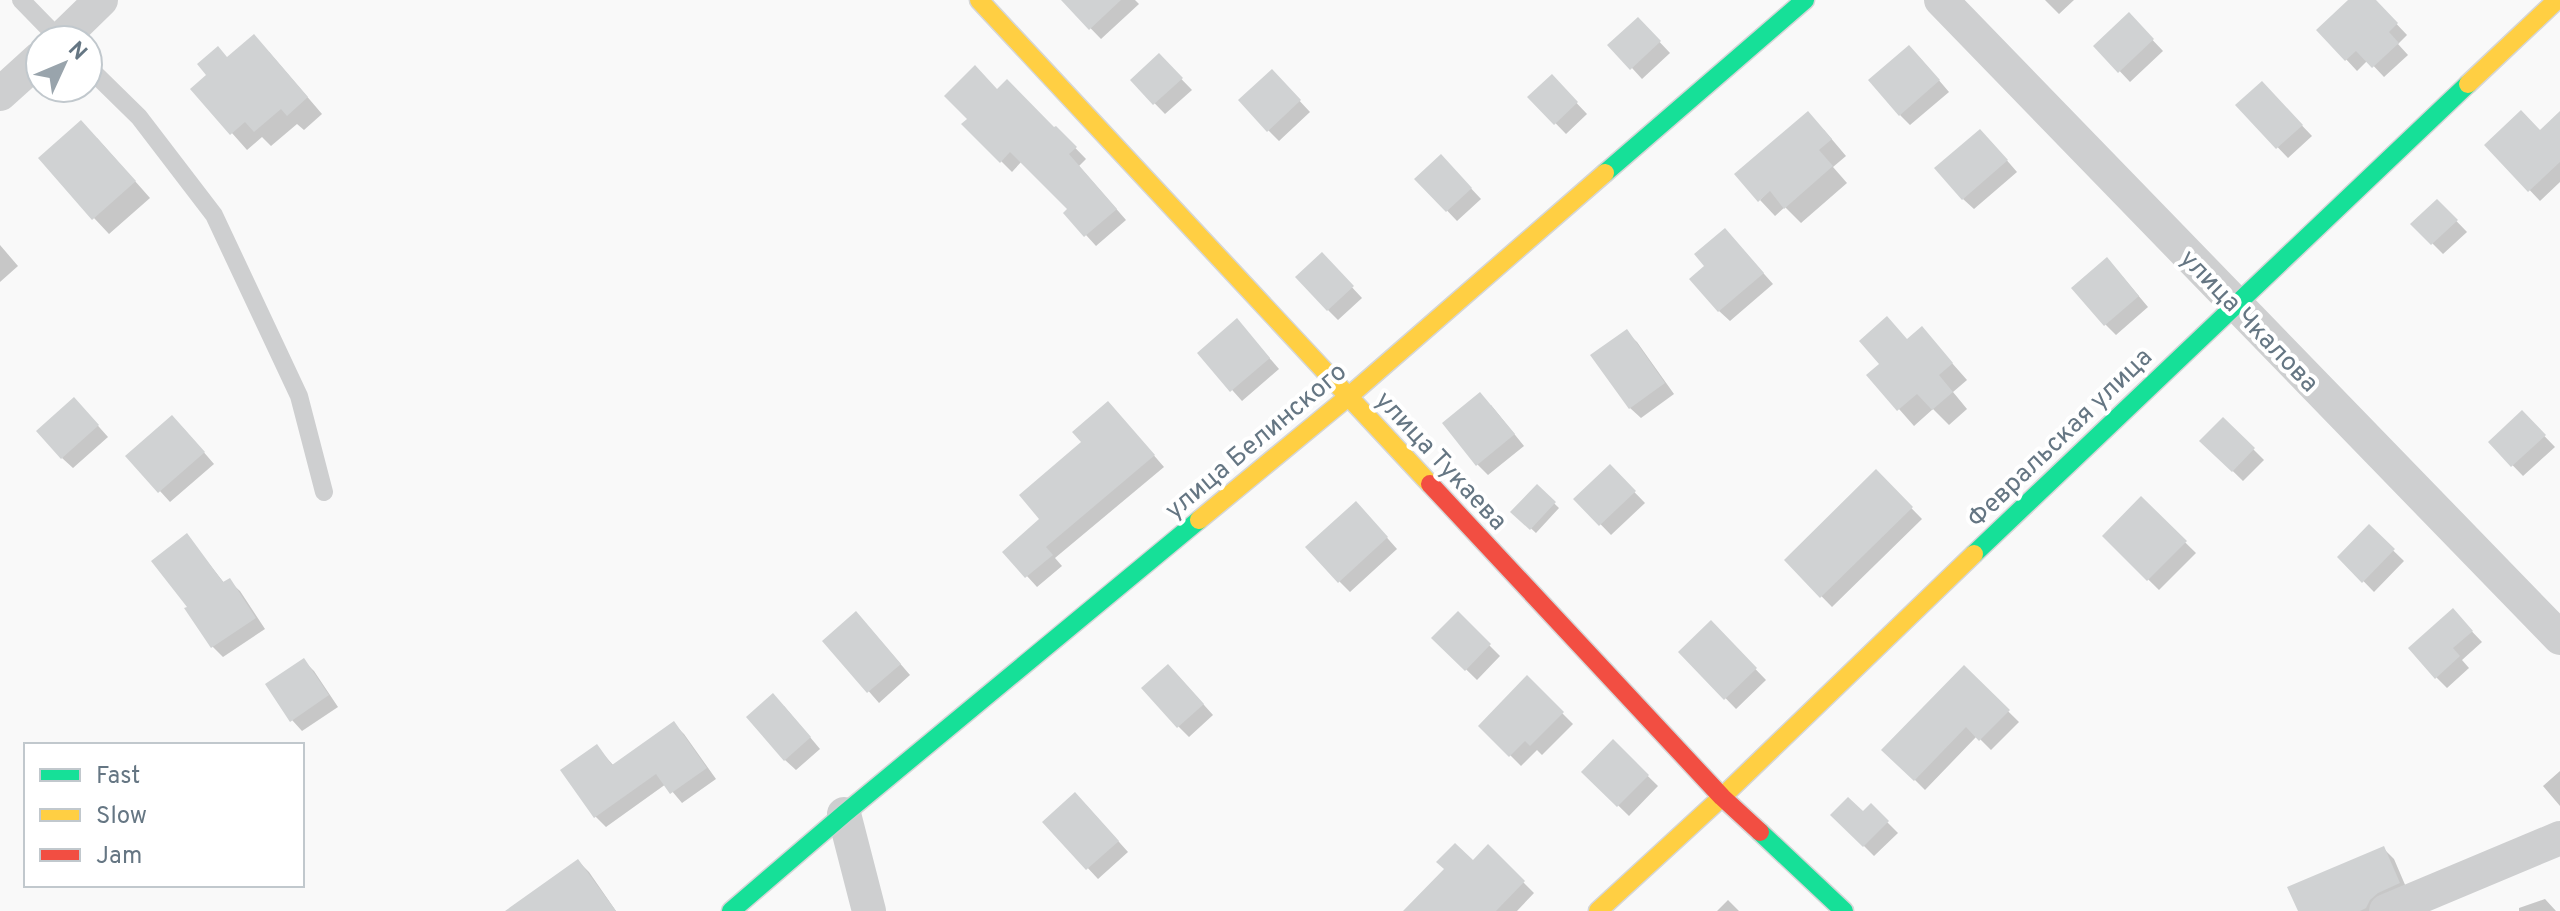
<svg xmlns="http://www.w3.org/2000/svg" width="2560" height="911" viewBox="0 0 2560 911" font-family="Overpass,sans-serif">
<style>
.shadow{fill:#0003}
.building{fill:#d0d2d3}
.lines{fill:none;stroke-linecap:round;stroke-linejoin:round}
.fast-casing{stroke:#d5d6d7;stroke-width:21}
.slow-casing{stroke:#d5d6d7;stroke-width:21}
.jam-casing{stroke:#d5d6d7;stroke-width:21}
.lane{stroke:#cecfd0;stroke-width:18}
.street{stroke:#cecfd0;stroke-width:34}
.fast{stroke:#16e098;stroke-width:18}
.slow{stroke:#ffcf43;stroke-width:18}
.jam{stroke:#f24e42;stroke-width:18}
.labels{text-anchor:middle;stroke-width:8;stroke-linejoin:round;paint-order:stroke}
.street-label{font-size:26px;fill:#657683;stroke:#fff}
</style>
<rect width="100%" height="100%" fill="#f9f9f9"/>
<path class="shadow" d="M 1074,0 L 1135,0 L 1139,4 L 1101,39 L 1068,5 Z
M 2045,0 L 2074,0 L 2059,14 Z
M 2351,0 L 2374,0 L 2407,35 L 2398,44 L 2408,55 L 2384,77 L 2368,60 L 2357,71 L 2319,30 Z
M 2129,15 L 2163,51 L 2130,82 L 2096,46 Z
M 1638,19 L 1670,53 L 1642,79 L 1632,68 Z
M 269,52 L 322,114 L 304,130 L 297,124 L 271,146 L 262,137 L 247,150 L 193,89 L 228,59 Z
M 1159,56 L 1192,90 L 1165,114 L 1132,80 Z
M 1920,58 L 1949,92 L 1910,125 L 1900,115 Z
M 1552,77 L 1587,114 L 1566,134 L 1530,97 Z
M 1282,82 L 1310,112 L 1279,141 L 1268,130 Z
M 997,91 L 1054,130 L 1056,128 L 1086,159 L 1079,166 L 1126,220 L 1096,246 L 1066,213 L 1070,210 L 1022,161 L 1012,172 L 964,124 Z
M 2272,94 L 2312,136 L 2288,158 L 2238,106 Z
M 1824,130 L 1846,156 L 1833,167 L 1847,183 L 1801,223 L 1785,207 L 1775,216 L 1760,200 Z
M 2541,133 L 2560,138 L 2560,182 L 2540,201 L 2487,145 Z
M 97,138 L 150,198 L 109,234 L 94,218 Z
M 1991,142 L 2017,172 L 1974,209 L 1963,199 Z
M 1451,167 L 1481,199 L 1457,221 L 1417,179 Z
M 2437,201 L 2467,232 L 2443,254 L 2413,224 Z
M 1735,241 L 1773,284 L 1730,321 L 1719,311 Z
M 0,245 L 18,266 L 0,282 Z
M 1322,255 L 1362,298 L 1338,320 L 1328,310 Z
M 2117,270 L 2148,307 L 2116,335 L 2105,324 Z
M 1922,329 L 1967,380 L 1953,392 L 1967,409 L 1949,425 L 1933,409 L 1914,426 L 1869,375 Z
M 1247,332 L 1279,369 L 1242,401 L 1199,353 Z
M 1626,332 L 1637,342 L 1674,394 L 1641,418 L 1630,408 Z
M 1491,405 L 1524,446 L 1488,475 L 1477,464 Z
M 84,410 L 108,437 L 73,468 L 62,458 Z
M 2522,413 L 2555,447 L 2523,476 L 2490,442 Z
M 1118,414 L 1164,467 L 1055,558 L 1062,566 L 1037,587 L 1005,552 L 1042,520 Z
M 2223,419 L 2264,460 L 2243,481 L 2202,441 Z
M 183,428 L 214,464 L 170,502 L 128,456 Z
M 1610,467 L 1645,503 L 1611,535 L 1576,499 Z
M 1876,472 L 1922,519 L 1832,607 L 1787,561 Z
M 1537,487 L 1559,508 L 1536,533 L 1513,512 Z
M 2141,499 L 2196,553 L 2159,590 L 2104,536 Z
M 1366,514 L 1397,549 L 1350,592 L 1339,581 Z
M 2369,527 L 2404,561 L 2374,592 L 2340,557 Z
M 187,536 L 225,584 L 229,581 L 240,591 L 265,629 L 223,657 L 212,646 Z
M 1458,614 L 1500,656 L 1477,680 L 1434,638 Z
M 2463,622 L 2482,642 L 2462,660 L 2469,668 L 2447,688 L 2436,677 Z
M 1711,623 L 1766,680 L 1736,709 L 1681,652 Z
M 867,625 L 910,675 L 879,703 L 825,641 Z
M 303,660 L 314,671 L 338,707 L 302,731 L 292,720 Z
M 1964,668 L 2019,722 L 1991,750 L 1977,736 L 1925,790 L 1884,749 Z
M 1179,677 L 1213,715 L 1189,737 L 1178,726 Z
M 1527,678 L 1573,724 L 1542,755 L 1537,750 L 1521,766 L 1481,726 Z
M 784,706 L 820,749 L 796,770 L 785,760 Z
M 674,724 L 684,734 L 716,779 L 682,803 L 666,784 L 606,827 L 595,816 L 597,747 L 614,766 Z
M 1613,742 L 1658,786 L 1629,816 L 1584,772 Z
M 2560,771 L 2560,806 L 2543,786 Z
M 1086,805 L 1128,852 L 1098,879 L 1045,822 Z
M 1871,806 L 1898,833 L 1874,856 L 1833,815 L 1863,814 Z
M 1488,847 L 1534,893 L 1517,911 L 1406,911 L 1473,863 Z
M 2383,848 L 2394,859 L 2409,894 L 2380,911 L 2300,911 Z
M 578,861 L 589,872 L 616,911 L 513,911 Z
M 2545,899 L 2556,911 L 2519,911 L 2519,908 Z
M 1728,900 L 1739,911 L 1717,911 Z"/>
<path class="building" d="M 1061,0 L 1121,0 L 1089,30 Z
M 2348,0 L 2376,0 L 2398,23 L 2389,32 L 2399,43 L 2372,68 L 2356,51 L 2345,61 L 2316,30 Z
M 2129,12 L 2154,39 L 2118,73 L 2093,46 Z
M 1638,17 L 1661,41 L 1630,70 L 1607,45 Z
M 254,34 L 308,97 L 287,116 L 281,109 L 254,132 L 245,122 L 230,135 L 190,89 L 206,75 L 197,64 L 218,46 L 227,57 Z
M 1909,45 L 1940,80 L 1899,116 L 1868,80 Z
M 1159,53 L 1183,78 L 1153,105 L 1130,80 Z
M 975,65 L 997,89 L 1007,79 L 1054,127 L 1056,126 L 1077,147 L 1069,154 L 1117,209 L 1084,237 L 1063,213 L 1067,209 L 1010,152 L 1000,163 L 961,124 L 967,119 L 944,96 Z
M 1272,69 L 1301,100 L 1267,132 L 1238,100 Z
M 1552,74 L 1578,102 L 1554,125 L 1527,97 Z
M 2262,81 L 2303,125 L 2276,149 L 2235,105 Z
M 2521,110 L 2540,130 L 2560,111 L 2560,162 L 2528,192 L 2484,145 Z
M 1808,111 L 1832,139 L 1819,150 L 1833,166 L 1784,209 L 1770,191 L 1758,202 L 1734,174 Z
M 81,120 L 136,181 L 92,220 L 38,158 Z
M 1980,129 L 2008,160 L 1962,200 L 1934,168 Z
M 1441,154 L 1472,188 L 1446,212 L 1414,179 Z
M 2437,199 L 2458,220 L 2431,245 L 2410,224 Z
M 1725,228 L 1764,273 L 1718,312 L 1689,279 L 1704,266 L 1694,254 Z
M 1322,252 L 1354,286 L 1327,311 L 1295,277 Z
M 2107,257 L 2139,296 L 2104,326 L 2071,288 Z
M 1887,316 L 1907,339 L 1922,326 L 1953,363 L 1939,375 L 1953,392 L 1932,410 L 1917,394 L 1897,411 L 1866,375 L 1879,364 L 1859,341 Z
M 1237,318 L 1270,358 L 1230,392 L 1197,353 Z
M 1627,329 L 1665,383 L 1629,409 L 1590,355 Z
M 1480,392 L 1515,434 L 1476,466 L 1442,423 Z
M 74,397 L 99,425 L 61,459 L 36,431 Z
M 1108,401 L 1155,455 L 1046,547 L 1053,555 L 1025,578 L 1002,552 L 1039,519 L 1019,495 L 1081,442 L 1072,432 Z
M 2522,410 L 2546,435 L 2511,467 L 2488,442 Z
M 172,415 L 205,452 L 158,493 L 125,456 Z
M 2223,417 L 2255,448 L 2232,472 L 2199,441 Z
M 1610,464 L 1636,491 L 1599,526 L 1573,499 Z
M 1876,469 L 1913,507 L 1820,598 L 1784,560 Z
M 1537,484 L 1556,502 L 1530,530 L 1510,512 Z
M 2141,496 L 2187,541 L 2147,581 L 2102,536 Z
M 1356,501 L 1388,537 L 1338,583 L 1305,547 Z
M 2369,524 L 2395,549 L 2362,583 L 2337,557 Z
M 187,533 L 223,582 L 230,578 L 256,618 L 211,648 L 184,608 L 187,607 L 151,561 Z
M 2453,608 L 2473,631 L 2453,648 L 2460,656 L 2435,679 L 2408,648 Z
M 856,611 L 901,664 L 867,693 L 822,641 Z
M 1458,611 L 1491,644 L 1465,671 L 1431,638 Z
M 1711,620 L 1757,668 L 1724,700 L 1678,652 Z
M 304,658 L 329,695 L 290,722 L 265,684 Z
M 1168,664 L 1204,704 L 1177,728 L 1141,688 Z
M 1964,665 L 2010,710 L 1979,741 L 1966,727 L 1914,781 L 1881,750 Z
M 1527,675 L 1564,712 L 1530,746 L 1525,741 L 1509,757 L 1478,726 Z
M 773,693 L 811,737 L 784,761 L 746,717 Z
M 674,721 L 707,768 L 670,794 L 656,774 L 594,818 L 560,770 L 597,744 L 612,765 Z
M 1613,739 L 1649,775 L 1617,807 L 1581,772 Z
M 1075,792 L 1119,841 L 1086,870 L 1042,822 Z
M 1848,797 L 1863,811 L 1871,803 L 1889,821 L 1863,847 L 1830,815 Z
M 1455,843 L 1473,860 L 1488,844 L 1525,881 L 1496,911 L 1403,911 L 1444,869 L 1436,862 Z
M 2384,846 L 2400,883 L 2378,893 L 2370,900 L 2366,908 L 2360,911 L 2298,911 L 2287,887 Z
M 578,859 L 616,911 L 505,911 Z"/>
<g class="lines">
<defs>
<path id="fast" d="M 1605,173 L 1805,0
M 1974,554 L 2468,84
M 1760,832 L 1844,911
M 731,911 L 844,814 L 1199,520"/>
<path id="slow" d="M 979,0 L 1430,484
M 2468,84 L 2557,0
M 1199,520 L 1348,397 L 1605,173
M 1598,911 L 1722,797 L 1974,554"/>
<path id="jam" d="M 1430,484 L 1722,797 L 1760,832"/>
</defs>
<use href="#fast" class="fast-casing"/>
<use href="#slow" class="slow-casing"/>
<use href="#jam" class="jam-casing"/>
<path class="lane" d="M 21,0 L 60,40
M 88,67 L 139,117 L 214,215 L 299,396 L 324,492"/>
<path class="street" d="M 1941,0 L 2560,638
M 60,40 L 101,0
M 0,94 L 40,58
M 844,814 L 869,911
M 2386,911 L 2560,838"/>
<use href="#fast" class="fast"/>
<use href="#slow" class="slow"/>
<use href="#jam" class="jam"/>
</g>
<g class="labels">
<g class="street-label">
<text transform="translate(2250 320) rotate(46)" y="9">улица Чкалова</text>
<text transform="translate(2059 437) rotate(-44)" y="9">Февральская улица</text>
<text transform="translate(1255 440) rotate(-40)" y="9">улица Белинского</text>
<text transform="translate(1442 460) rotate(47)" y="9">улица Тукаева</text>
</g>
</g>
<rect x="24" y="743" width="280" height="144" fill="#ffffff" stroke="#c1c8cd" stroke-width="2"/>
<rect x="40" y="769" width="40" height="12" fill="#16e098" stroke="#c1c8cd" stroke-width="2"/>
<text x="96" y="783" font-size="24" fill="#657683">Fast</text>
<rect x="40" y="809" width="40" height="12" fill="#ffcf43" stroke="#c1c8cd" stroke-width="2"/>
<text x="96" y="823" font-size="24" fill="#657683">Slow</text>
<rect x="40" y="849" width="40" height="12" fill="#f24e42" stroke="#c1c8cd" stroke-width="2"/>
<text x="96" y="863" font-size="24" fill="#657683">Jam</text>
<g transform="translate(64 64) rotate(46)"><circle r="38" fill="#ffffff" stroke="#c1c8cd" stroke-width="2"/>
<path d="M0-6L14 30L0 20L-14 30Z" fill="#99a4ac"/>
<text y="-12" font-size="22" font-weight="bold" text-anchor="middle" fill="#657683">N</text>
</g>
</svg>
